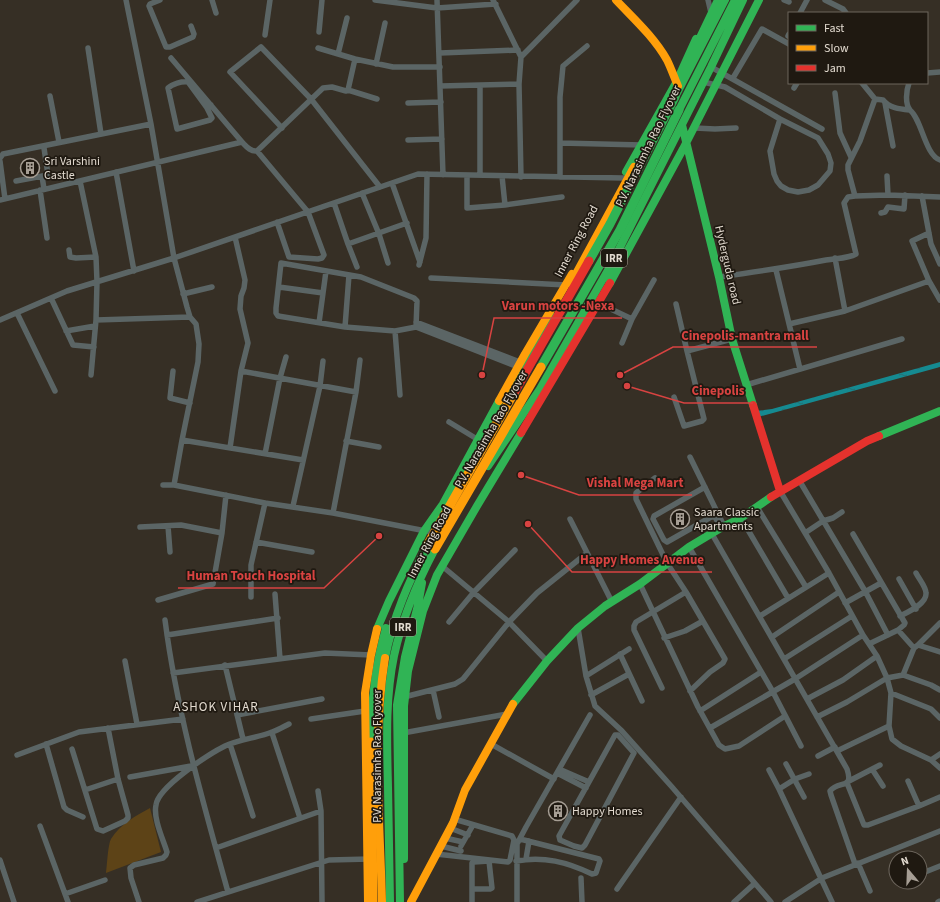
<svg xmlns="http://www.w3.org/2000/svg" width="940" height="902" viewBox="0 0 940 902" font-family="'Source Sans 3',sans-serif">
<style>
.green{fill:#5d4317}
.water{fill:url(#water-ripples)}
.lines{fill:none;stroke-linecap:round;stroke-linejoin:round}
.street{stroke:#5b6565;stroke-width:5.5}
.fast{stroke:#30b455;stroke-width:8}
.slow{stroke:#ff9f0a;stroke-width:8}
.jam{stroke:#e5322d;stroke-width:8}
.fast-bridge{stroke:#30b455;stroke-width:9}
.slow-bridge{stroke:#ff9f0a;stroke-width:9}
.jam-bridge{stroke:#e5322d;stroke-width:9}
.labels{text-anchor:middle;stroke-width:3.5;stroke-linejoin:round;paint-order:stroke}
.shield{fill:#1f1911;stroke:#a8a096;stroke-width:1}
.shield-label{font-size:11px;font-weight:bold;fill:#e2dacf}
.street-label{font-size:12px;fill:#e2dacf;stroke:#1f1911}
.poi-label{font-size:12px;fill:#e2dacf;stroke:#1f1911;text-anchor:start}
.neighbourhood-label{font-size:13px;letter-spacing:1px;fill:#e2dacf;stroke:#1f1911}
.leader{fill:none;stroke:#d84341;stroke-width:1.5}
.callout-dot{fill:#d84341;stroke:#1f1911;stroke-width:1.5}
.callout-label{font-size:13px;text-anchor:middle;font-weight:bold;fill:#d84341;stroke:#1f1911;stroke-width:3.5;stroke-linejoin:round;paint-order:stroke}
</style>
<defs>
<pattern id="water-ripples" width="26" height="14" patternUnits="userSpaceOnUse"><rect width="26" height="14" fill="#158a91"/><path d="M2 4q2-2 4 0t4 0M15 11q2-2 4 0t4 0" fill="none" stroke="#257074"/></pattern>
</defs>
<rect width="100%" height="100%" fill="#362f25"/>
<path class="green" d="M 150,808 L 161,852 L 106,873 C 107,866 108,844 111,839 C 120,824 136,816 150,808 Z"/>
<path class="water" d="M 940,362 L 940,367 L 758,417 L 755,411 L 772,409 Z"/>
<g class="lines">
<path class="street" d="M 126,0 L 151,124 L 174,258 L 187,307 L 190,317 L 196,324 L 199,344 L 198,362 L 182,440 L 174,485
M 160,0 L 150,4 L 149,6 L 166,47 L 170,47 L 193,37 L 194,34 L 191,26
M 212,0 L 216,13
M 375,0 L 437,8 L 496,4
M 437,0 L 443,175
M 493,0 L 521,57 L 519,84 L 521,177
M 708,0 L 711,13
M 784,0 L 789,2
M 825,0 L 843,9 L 846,13
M 800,13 L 807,0
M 319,32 L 322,0
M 265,35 L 270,0
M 788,36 L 789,34
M 88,48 L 101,134
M 318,48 L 355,59 L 393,67 L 440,67
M 440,53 L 518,50
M 338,54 L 347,18
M 521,57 L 577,0
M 171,58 L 242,142 C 246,146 250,152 257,151 L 323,88 L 332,87 L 346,91 L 348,90 L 355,59
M 376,64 L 385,23
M 711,67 L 822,129
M 927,73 L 940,72
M 733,78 L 762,29 L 789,44
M 703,82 L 725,87 L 780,119 L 770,151 L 774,174 L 777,181 L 781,186 L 788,190 L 798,192 L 809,190 L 818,185 L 830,171 L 831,163 L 828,154 L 818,138 L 780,119
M 480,85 L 480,175
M 440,86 L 519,84
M 794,88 L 797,83
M 348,90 L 377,99
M 835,93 L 840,133 L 851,157
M 50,96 L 59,142
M 875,99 L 883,100 C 889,108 900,109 910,110 C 905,104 906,91 909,83
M 408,103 L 441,102
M 885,103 L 893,146
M 207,108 L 188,82 C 182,81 172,84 168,88 L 177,129 L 210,120 L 212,118 L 207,108 L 211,105
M 910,110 C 922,120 925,155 940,160
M 282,128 L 230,72 L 261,47 L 311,99 L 380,187
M 695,128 L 715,129 L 736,128
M 408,140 L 442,139
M 560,143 L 642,145
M 257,151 L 308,212 L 324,255 L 322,258 L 318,259 L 289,257 L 277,222
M 0,158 L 3,154 L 8,153 L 151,124
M 0,161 L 5,199
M 116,172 L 134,271
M 467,175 L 467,208 L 505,205 L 562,197
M 42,176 L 44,189
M 502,176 L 505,205
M 887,176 L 888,195
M 560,177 L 560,97 L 563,66 L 587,46
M 16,181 L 48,175 L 44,148
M 80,181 L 96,257 L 97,282 L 96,320 L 91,375
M 392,183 L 420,262
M 40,190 L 47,238
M 362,193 L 379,234 L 388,263
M 855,196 L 888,195 L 940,197
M 922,196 L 931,244 L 940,264
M 0,200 L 242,142
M 334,203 L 348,244 L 357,267
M 881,213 L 885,212 L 888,207 L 904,209 L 905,195
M 929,233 L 912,241 L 929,281 L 940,300
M 348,244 L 407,223
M 69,250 L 70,257 L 76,258 L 96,257
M 835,258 L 845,311
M 419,265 L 426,238 L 427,174
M 776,270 L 800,369
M 719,277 C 755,272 790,267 826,260 C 836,258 847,259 856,254 L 844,203 L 848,197 L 855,196 L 848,170 L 848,165 L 860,141 L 875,99 L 862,83
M 431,278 L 566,285
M 279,287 L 323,293
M 183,294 L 212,287
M 51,298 L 73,345 L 94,347
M 596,302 L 632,319
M 676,304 L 687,351
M 17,313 L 55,391
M 0,320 L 67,291 L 174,258 L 418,174 L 623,178 L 627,179
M 96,320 L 190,317
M 416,322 L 520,362
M 319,323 L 326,271
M 789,324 L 845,311 L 929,281
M 345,327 L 349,275
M 416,327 L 417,301 L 414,298 L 361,277 L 281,263 L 276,308 L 276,313 L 278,316 L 345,327 L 395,331 L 416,327 L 518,367
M 66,331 L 95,326
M 395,331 L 400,395
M 622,343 L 632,319 L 654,280
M 173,371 L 170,398 L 190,403
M 241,371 L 356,392 L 333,513
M 746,385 L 902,339
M 356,392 L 360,360
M 674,397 L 684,426 L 702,421 L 704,419 L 687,351 L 732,339
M 449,422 L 477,439
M 182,440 L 303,460
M 346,441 L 379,447
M 230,448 L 241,371 L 248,343 L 240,309 L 241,296 L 244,288 L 245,280 L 235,237
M 265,454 L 280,378 L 286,357
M 690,457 L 724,526
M 655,478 L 636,493 L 636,499 L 667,563 L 686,592 L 725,659 L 723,663 L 710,672 L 690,691
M 799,480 L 865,591 L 888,635
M 163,485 L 174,485 L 265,503 L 333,513 L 431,532
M 705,487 L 654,516 L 653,519 L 664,540 L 667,542 L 711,517 L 715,517 L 721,528
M 780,491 L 829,573 L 863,635 L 877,656 L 887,678 L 891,693 L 889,726 L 892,739 L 901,746 L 931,760 L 940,768
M 293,506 L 320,386 L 323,361
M 757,507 L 806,587
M 741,518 L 788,598
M 570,519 L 612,602
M 168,526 L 170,552
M 140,527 L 181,525 L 222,533
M 805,533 L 823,521 L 833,518 L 842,512
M 712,534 L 847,769 C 854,790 839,780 830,791 L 831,795 L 855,864
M 853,534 L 905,623 L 904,625 L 898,630 L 869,644
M 256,542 L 312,552
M 689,547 L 773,692 L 801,746
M 442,566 L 509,622 L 547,661
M 899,579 L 916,609
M 640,584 L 698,707 L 719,745 L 725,749 L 739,746 L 785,716
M 275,594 L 280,659
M 251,597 L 251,565 L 265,503
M 158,600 L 213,584 L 222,533 L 226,495
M 845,603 L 881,583
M 760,616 L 829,573
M 900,616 C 908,612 927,604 926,593 C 926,587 919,579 916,573
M 165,620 C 177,713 203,802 228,892
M 449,622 L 474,592 L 515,550
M 578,628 L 586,676 L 595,706 L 622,731 L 672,787 L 771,902
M 898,630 L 914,648 L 918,645 L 940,652
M 167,635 L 278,618
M 772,637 L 839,592
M 664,638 L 685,631 L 703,621
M 918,645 L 940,623
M 620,654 L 642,701
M 784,659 L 852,616
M 125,661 L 137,724
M 225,665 L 243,739
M 173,673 L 325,653 L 371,655
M 903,675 L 931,685 L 940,690
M 586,676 L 629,649
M 662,688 L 634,630 L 634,626 L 636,622 L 686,592
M 433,690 L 439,717
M 891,693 L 931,709 L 940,718
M 591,695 L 629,674
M 404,697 L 455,684 L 463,679 L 509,622 L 537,593 L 587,553
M 807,699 L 843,680 L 877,656
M 700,711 L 761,672
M 237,715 L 322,699
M 817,717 L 847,702 L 887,678 L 903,675 L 914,648
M 311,719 L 365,711
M 710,728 L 795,679 L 863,635
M 272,733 L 300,818
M 403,733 L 507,714
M 615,735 L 618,735 L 634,753 L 585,845 L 582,848 L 574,846 L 560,840 L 559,836 Z
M 46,744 L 64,807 L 67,810 L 83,817
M 230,744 L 253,816
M 491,744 L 554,779
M 72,749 L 97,829 L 103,831 L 125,821 L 128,818 L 128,815 L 118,779 L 108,728
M 837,751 L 889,726
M 17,755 L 79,732 L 183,719
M 818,756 L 835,747
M 931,760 L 940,754
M 786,764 L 804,797
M 559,769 L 589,782
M 872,769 L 883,786
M 769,770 L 779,789 L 832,902
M 557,773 L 586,788
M 130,777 L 191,766
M 849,781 L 880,765
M 908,781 L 919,806
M 847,783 L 864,825 L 868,825 L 919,806 L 940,797
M 779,789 L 795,779 L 809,774
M 85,790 L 118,779
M 318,791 L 321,811
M 40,826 L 68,902
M 450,828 L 468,835
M 445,838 L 463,842
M 441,846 L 461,851
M 461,846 L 473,825
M 216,848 L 321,811 L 322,902
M 436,854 L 508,862 L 510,860 L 514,840 L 512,836 L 454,819
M 526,859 L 529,841
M 0,860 L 14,902
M 516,861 C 544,856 567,862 592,874 L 596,873 L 600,861 L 599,859 L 520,839
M 858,863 L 870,891
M 920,874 L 940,866
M 581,878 L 582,902
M 472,889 L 490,889 L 492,888 L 489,861 L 474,862 L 472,863 L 472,902
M 617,889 L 681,797
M 65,894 L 105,880
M 139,902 L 131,878 L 130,868 L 134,865 L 163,858 L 166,855 L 167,852 C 163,839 153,818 156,805 C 158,787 209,754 225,746 C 240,739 257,738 272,732 C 278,730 283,727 289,724
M 197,902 L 329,860 L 370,859
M 517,902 L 517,844 L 526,827 L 590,715
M 734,902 L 754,884
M 785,902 L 822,878 L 940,831
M 938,902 L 940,901"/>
<path class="fast" d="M 696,46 L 718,0
M 675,97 L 725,0
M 679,110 L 735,0
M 682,125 L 719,277 L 732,339 L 753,405
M 626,172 L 676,83 L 696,39
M 610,283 L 683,149 L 759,0
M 509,392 L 552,316
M 879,436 L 940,411
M 488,466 L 540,389 L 611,265 L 711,67 L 743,0
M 377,629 L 389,601 L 424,531 L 443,504 L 499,401
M 385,658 C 393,617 409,581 428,544
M 513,704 L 547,661 L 578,628 L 605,606 L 640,584 L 689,547 L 724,526 L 741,518 L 771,497
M 371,742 C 371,703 375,666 386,628
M 404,859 L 404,706 L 408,671 L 423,611 L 437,575 L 477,506 L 521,433
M 390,902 C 389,864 389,825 388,787 C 387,743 385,699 394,656 C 402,619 417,583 435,549
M 400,902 L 397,705 L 405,657 L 418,605 L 422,583"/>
<path class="slow" d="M 616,0 C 634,19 654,37 667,60 C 671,68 674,77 678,86
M 571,283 L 634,167
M 499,401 L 525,354 L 572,274
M 368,902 L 365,693 L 371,655 L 377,629
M 382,902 C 380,822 372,737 385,658
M 411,902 L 453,823 L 465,790 L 513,704"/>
<path class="jam" d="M 753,405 L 780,491
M 521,433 L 610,283
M 771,497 L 867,441 L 879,436"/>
<path class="fast-bridge" d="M 589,261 L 610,224 L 675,97
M 541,367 L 620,230 L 679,110"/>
<path class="slow-bridge" d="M 428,544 L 515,391
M 435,549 L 541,367
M 371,742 L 373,902"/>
<path class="jam-bridge" d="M 515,391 L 589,261"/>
</g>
<defs>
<symbol id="building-ring" viewBox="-11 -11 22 22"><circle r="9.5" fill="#1f1911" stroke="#a69e94" stroke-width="1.5"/><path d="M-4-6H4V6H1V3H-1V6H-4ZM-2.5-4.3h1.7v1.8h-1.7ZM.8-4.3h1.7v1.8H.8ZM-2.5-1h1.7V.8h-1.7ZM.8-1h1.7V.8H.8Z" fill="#a69e94"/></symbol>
</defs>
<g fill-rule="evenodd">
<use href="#building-ring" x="19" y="157" width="22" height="22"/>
<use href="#building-ring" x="669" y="508" width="22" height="22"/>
<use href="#building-ring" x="547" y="800" width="22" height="22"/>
</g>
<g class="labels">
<g class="shield">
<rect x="601" y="249" width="26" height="18" rx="3"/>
<rect x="390" y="618" width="26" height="18" rx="3"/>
</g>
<g class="shield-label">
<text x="614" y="262">IRR</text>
<text x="403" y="631">IRR</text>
</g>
<g class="street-label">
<text transform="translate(648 146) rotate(-64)" y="4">P.V. Narasimha Rao Flyover</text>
<text transform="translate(576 241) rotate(-62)" y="4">Inner Ring Road</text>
<text transform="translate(728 265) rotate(77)" y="4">Hyderguda road</text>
<text transform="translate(491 429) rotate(-60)" y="4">P.V. Narasimha Rao Flyover</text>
<text transform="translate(429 542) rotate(-62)" y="4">Inner Ring Road</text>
<text transform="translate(377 756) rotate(-90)" y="4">P.V. Narasimha Rao Flyover</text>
</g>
<g class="poi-label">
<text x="44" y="165">Sri Varshini<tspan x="44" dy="14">Castle</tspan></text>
<text x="694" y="516">Saara Classic<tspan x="694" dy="14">Apartments</tspan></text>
<text x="572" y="815">Happy Homes</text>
</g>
<g class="neighbourhood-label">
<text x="216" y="711">ASHOK VIHAR</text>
</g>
</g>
<path class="leader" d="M482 375L494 318H622M620 375L673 347H817M627 386L684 403H753M521 475L579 495H692M528 524L572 572H712M379 536L324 588H178"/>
<g class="callout-dot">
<circle cx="482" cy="375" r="4"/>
<circle cx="620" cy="375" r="4"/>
<circle cx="627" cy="386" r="4"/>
<circle cx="521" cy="475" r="4"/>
<circle cx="528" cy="524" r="4"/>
<circle cx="379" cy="536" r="4"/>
</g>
<g class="callout-label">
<text x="558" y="310">Varun motors -Nexa</text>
<text x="745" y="340">Cinepolis-mantra mall</text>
<text x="718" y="395">Cinepolis</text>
<text x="635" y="487">Vishal Mega Mart</text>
<text x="642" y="564">Happy Homes Avenue</text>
<text x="251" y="580">Human Touch Hospital</text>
</g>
<rect x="788" y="12" width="140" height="72" fill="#1f1911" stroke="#6d665d"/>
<rect x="796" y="25" width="20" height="6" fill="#30b455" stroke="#6d665d"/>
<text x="824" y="32" font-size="12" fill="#e2dacf">Fast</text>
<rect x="796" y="45" width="20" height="6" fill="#ff9f0a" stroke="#6d665d"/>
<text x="824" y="52" font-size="12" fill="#e2dacf">Slow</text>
<rect x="796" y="65" width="20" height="6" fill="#e5322d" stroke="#6d665d"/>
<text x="824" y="72" font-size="12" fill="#e2dacf">Jam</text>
<g transform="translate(908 870) rotate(341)"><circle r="19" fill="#1f1911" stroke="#6d665d"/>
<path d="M0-3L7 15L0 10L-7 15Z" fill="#a69e94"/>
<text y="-6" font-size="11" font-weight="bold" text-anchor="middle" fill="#e2dacf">N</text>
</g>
</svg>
